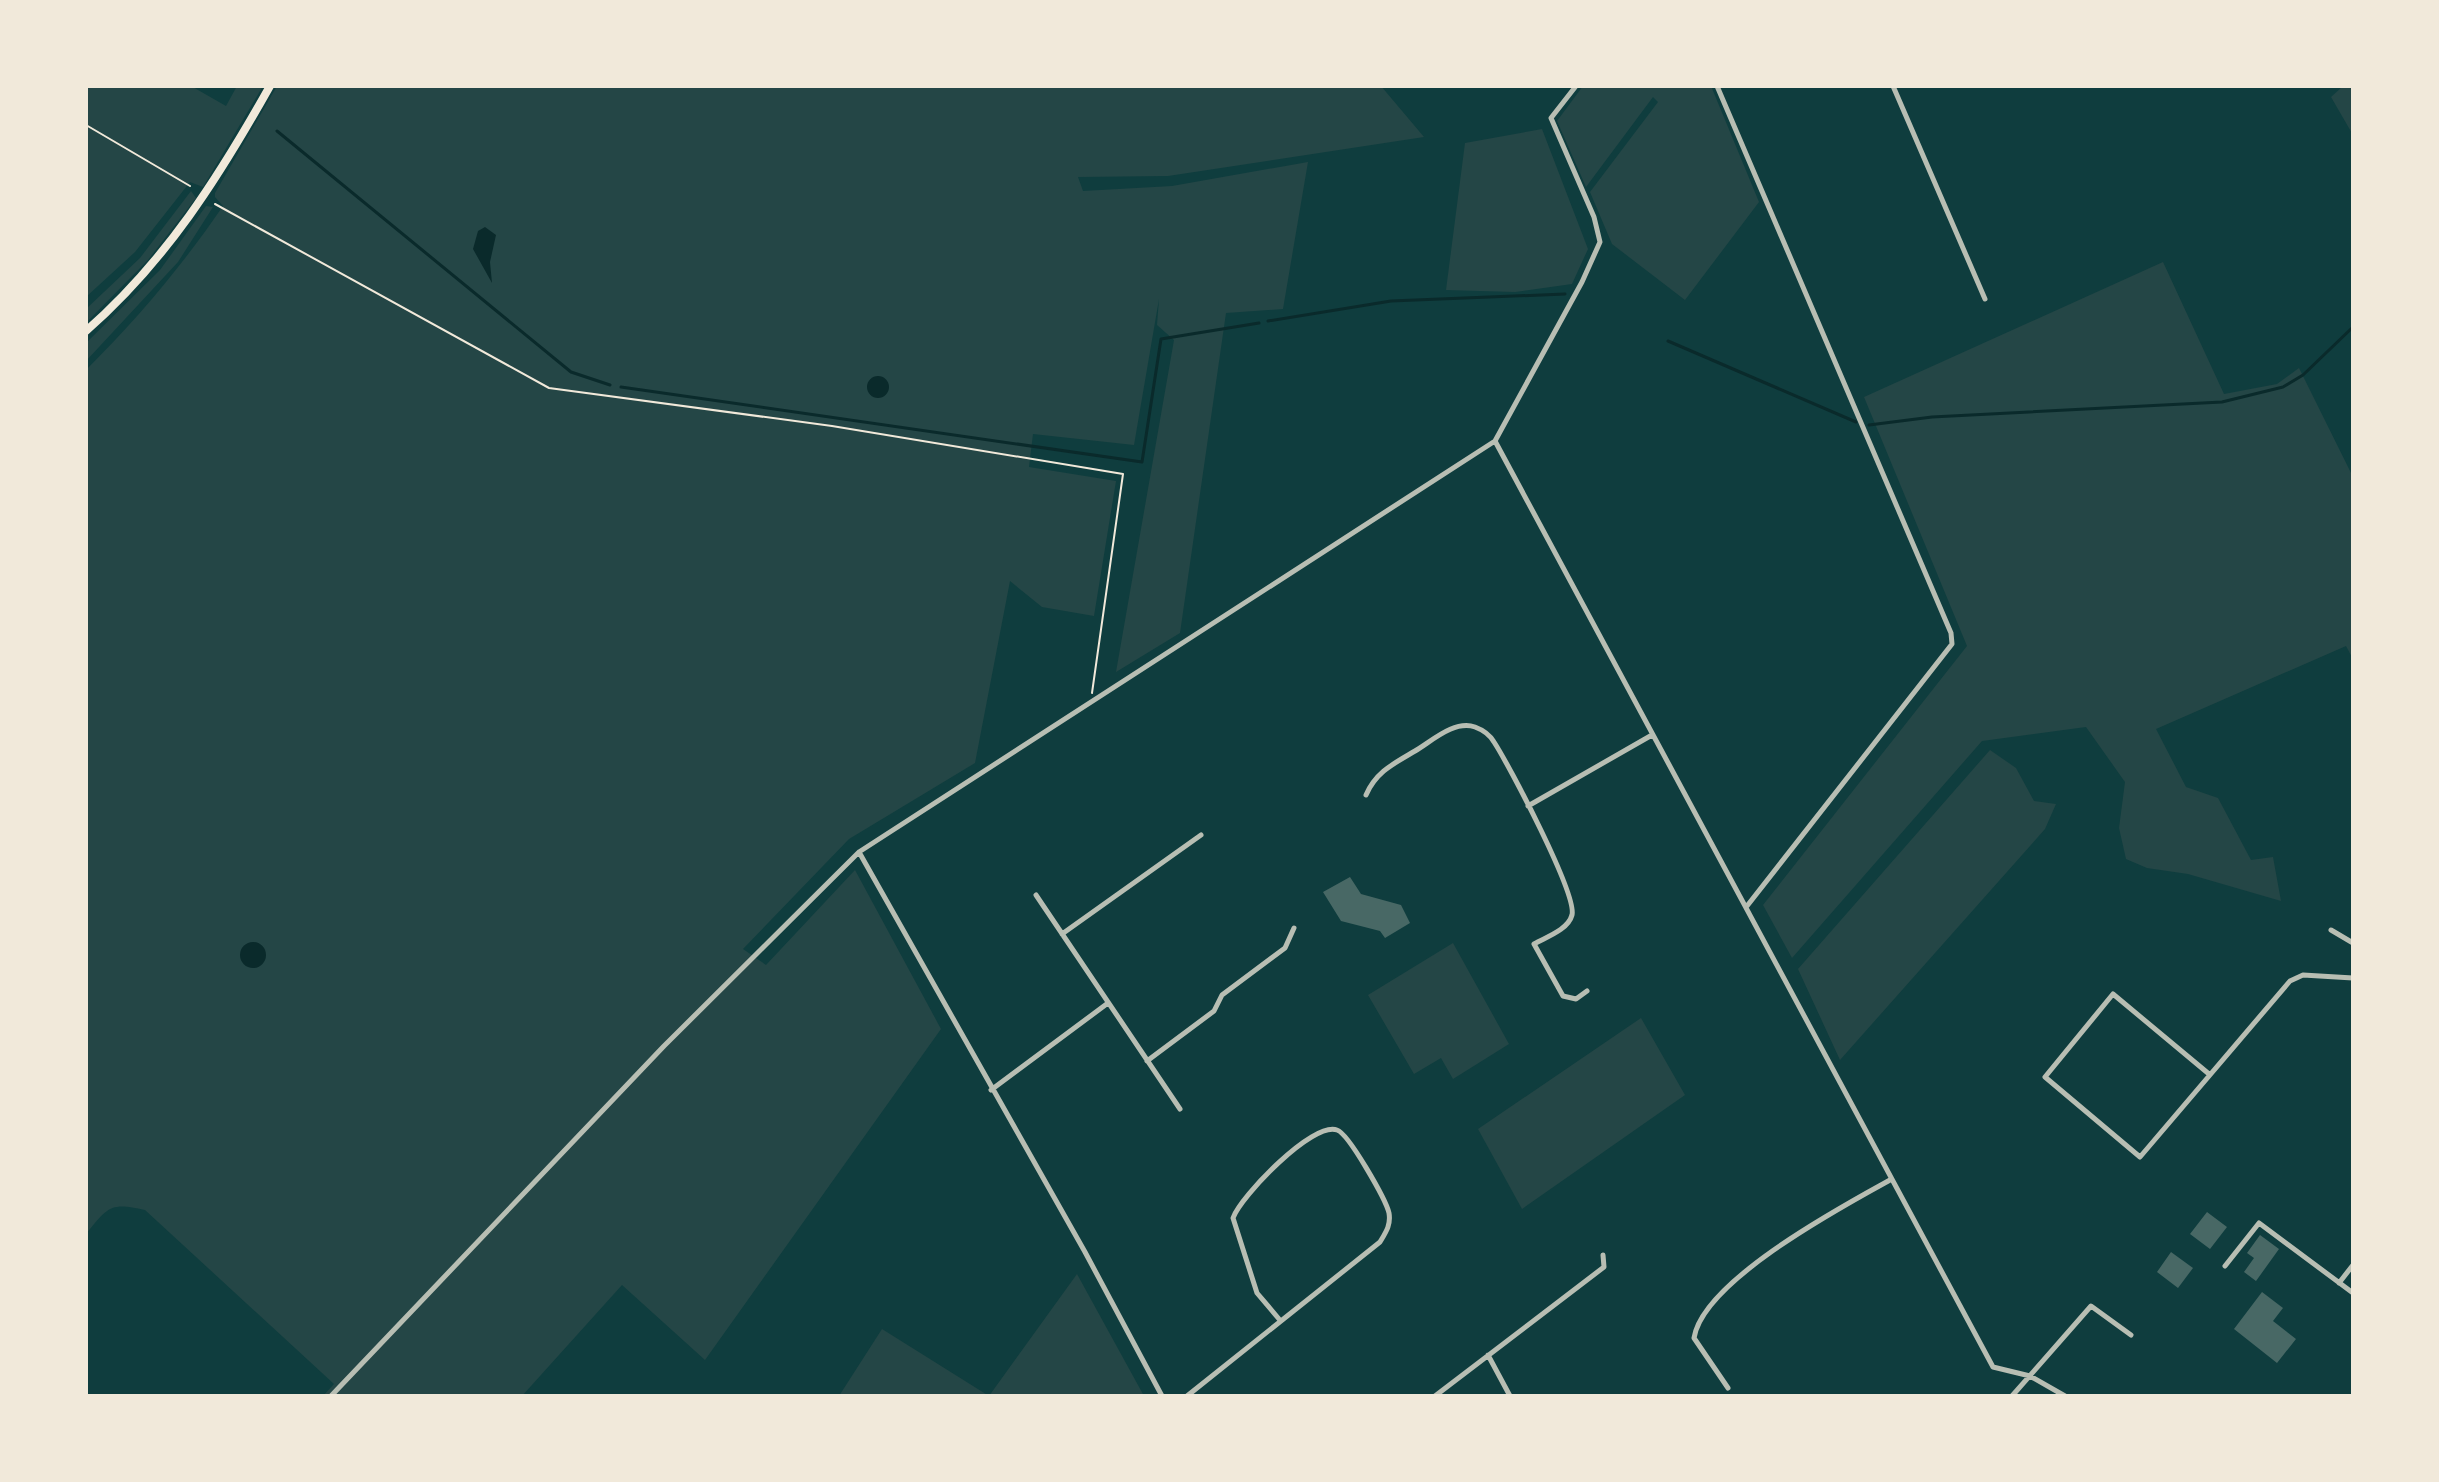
<svg xmlns="http://www.w3.org/2000/svg" width="2439" height="1482" viewBox="0 0 2439 1482" font-family="Jost,sans-serif">
<style>
.green{fill:#244646}
.water{fill:#0a2a2b}
.lines{fill:none;stroke-linecap:round;stroke-linejoin:round}
.stream{stroke:#0a2a2b;stroke-width:3}
.building{fill:#486865}
.path{stroke:#f1e9da;stroke-width:2}
.minor{stroke:#b8beb3;stroke-width:5}
.primary{stroke:#f1e9da;stroke-width:8}
</style>
<rect width="100%" height="100%" fill="#0f3d3e"/>
<path class="green" d="M 86,86 L 191,86 L 226,106 L 237,86 L 263,86 L 203,187 L 190,182 L 135,252 L 86,297 Z
M 277,86 L 1381,86 L 1424,137 L 1168,176 L 1078,177 L 1083,191 L 1172,186 L 1308,162 L 1283,309 L 1226,313 L 1180,633 L 1116,672 L 1174,340 L 1157,325 L 1159,299 L 1134,445 L 1033,434 L 1029,467 L 1116,481 L 1094,616 L 1042,607 L 1010,581 L 975,763 L 849,839 L 743,949 L 766,965 L 855,870 L 941,1029 L 705,1360 L 622,1285 L 522,1396 L 323,1396 L 334,1384 L 145,1210 C 110,1202 108,1207 86,1234 L 86,370 C 138,318 182,266 223,206 L 215,197 L 215,193 Z
M 1583,86 L 1711,86 L 1759,202 L 1685,300 L 1612,244 L 1590,192 L 1658,102 L 1653,97 L 1586,187 L 1557,121 Z
M 2343,86 L 2353,86 L 2353,135 L 2331,97 Z
M 1542,129 L 1588,249 L 1572,284 L 1515,292 L 1446,290 L 1465,143 Z
M 191,191 L 196,198 L 148,260 L 86,323 L 86,309 L 140,258 Z
M 206,206 L 213,207 L 178,262 L 86,361 L 86,343 L 160,270 Z
M 2163,262 L 2224,394 L 2277,384 L 2299,368 L 2353,477 L 2353,659 L 2346,646 L 2156,729 L 2186,787 L 2218,798 L 2251,860 L 2273,857 L 2281,901 L 2188,874 L 2147,868 L 2126,859 L 2119,828 L 2125,782 L 2086,727 L 1982,741 L 1792,958 L 1763,905 L 1967,646 L 1864,397 Z
M 1990,750 L 2016,768 L 2034,801 L 2056,804 L 2045,829 L 1840,1060 L 1798,969 Z
M 1453,943 L 1509,1044 L 1453,1079 L 1441,1058 L 1414,1074 L 1368,995 Z
M 1641,1018 L 1685,1095 L 1522,1209 L 1478,1129 Z
M 1077,1274 L 1144,1396 L 839,1396 L 882,1329 L 989,1396 Z"/>
<path class="water" d="M 485,227 L 496,235 L 490,262 L 492,283 L 473,249 L 478,231 Z
M867 387a11 11 0 1 1 22 0a11 11 0 1 1-22 0Z
M240 955a13 13 0 1 1 26 0a13 13 0 1 1-26 0Z"/>
<g class="lines">
<path class="stream" d="M 277,131 L 571,372 L 610,385
M 1268,321 L 1391,301 L 1565,294
M 1668,341 L 1856,422
M 621,387 L 1142,462 L 1161,339 L 1259,323
M 1869,425 L 1932,417 L 2222,402 L 2283,387 L 2303,375 L 2353,327"/>
</g>
<path class="building" d="M 1350,877 L 1361,894 L 1401,905 L 1410,923 L 1385,938 L 1380,931 L 1341,921 L 1323,892 Z
M 2207,1212 L 2227,1227 L 2210,1249 L 2190,1234 Z
M 2260,1235 L 2279,1249 L 2256,1281 L 2244,1272 L 2254,1258 L 2247,1253 Z
M 2171,1252 L 2193,1268 L 2178,1288 L 2157,1272 Z
M 2262,1292 L 2283,1308 L 2273,1321 L 2296,1339 L 2277,1363 L 2234,1329 Z"/>
<g class="lines">
<path class="path" d="M 86,125 L 190,186
M 215,204 L 549,388 L 832,426 L 1123,474 L 1092,693"/>
<path class="minor" d="M 1717,86 L 1951,633 L 1952,644 L 1747,906
M 1893,86 L 1985,299
M 1495,441 L 1993,1367 L 2030,1376 L 2065,1396
M 1366,795 C 1376,772 1393,764 1415,751 C 1432,741 1454,720 1475,727 C 1483,730 1490,735 1494,742 C 1509,765 1577,894 1572,915 C 1568,930 1546,937 1534,944 L 1563,996 L 1576,999 L 1587,991
M 1528,806 L 1652,735
M 859,852 L 1085,1252 L 1162,1396
M 1036,895 L 1180,1109
M 2331,930 L 2353,943
M 1062,934 L 1201,835
M 1147,1061 L 1214,1011 L 1222,995 L 1285,948 L 1294,928
M 2209,1074 L 2113,994 L 2045,1077 L 2140,1157 L 2290,981 L 2303,975 L 2353,978
M 991,1090 L 1108,1003
M 2225,1266 L 2259,1223 L 2353,1293
M 2339,1283 L 2353,1265
M 1488,1355 L 1510,1396
M 1728,1388 L 1694,1338 C 1703,1281 1841,1207 1890,1180
M 331,1396 L 664,1046 L 859,852 L 1495,441 L 1582,282 L 1600,242 L 1594,217 L 1551,118 L 1576,86
M 1187,1396 L 1380,1242 C 1386,1232 1391,1225 1389,1213 C 1386,1200 1349,1134 1337,1130 C 1313,1121 1241,1196 1233,1218 L 1257,1293 L 1279,1319
M 1435,1396 L 1604,1267 L 1603,1255
M 2012,1396 L 2091,1306 L 2131,1335"/>
<path class="primary" d="M 86,331 C 166,261 219,177 270,86"/>
</g>
<rect width="2439" height="1482" fill="none" stroke="#f1e9da" stroke-width="176"/>
</svg>
